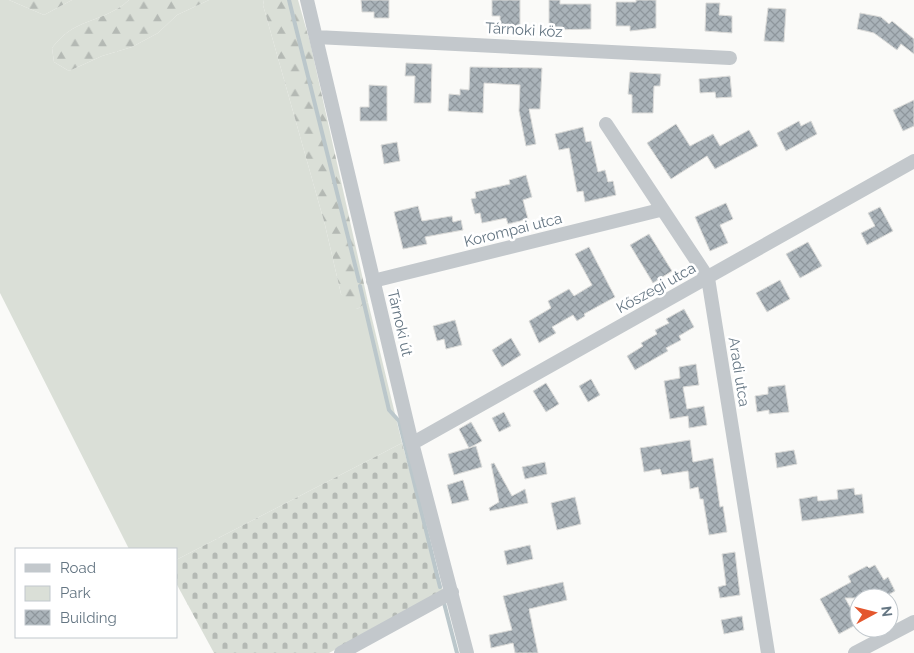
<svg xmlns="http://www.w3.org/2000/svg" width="914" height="653" viewBox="0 0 914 653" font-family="Raleway,sans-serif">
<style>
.green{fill:#dadfd7}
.forest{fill:url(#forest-firs)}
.cemetery{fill:url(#cemetery-stones)}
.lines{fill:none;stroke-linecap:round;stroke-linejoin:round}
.stream{stroke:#bbc7cb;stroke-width:4}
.building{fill:url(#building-cross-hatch);stroke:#dcdcda}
.street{stroke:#c3c8cc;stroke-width:14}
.labels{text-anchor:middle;stroke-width:5;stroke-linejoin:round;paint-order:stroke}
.street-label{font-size:15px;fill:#657683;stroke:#fff}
</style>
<defs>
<pattern id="forest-firs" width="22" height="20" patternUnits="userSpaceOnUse" patternTransform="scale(1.25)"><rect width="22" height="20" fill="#dadfd7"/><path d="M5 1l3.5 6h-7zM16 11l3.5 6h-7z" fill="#b4b9b4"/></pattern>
<pattern id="cemetery-stones" width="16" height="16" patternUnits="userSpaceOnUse" patternTransform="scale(1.25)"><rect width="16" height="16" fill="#dadfd7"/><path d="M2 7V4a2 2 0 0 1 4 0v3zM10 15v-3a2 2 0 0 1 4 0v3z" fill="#b4b9b4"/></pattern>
<pattern id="building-cross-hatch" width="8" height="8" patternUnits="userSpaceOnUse" patternTransform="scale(1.25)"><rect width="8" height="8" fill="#aab3b9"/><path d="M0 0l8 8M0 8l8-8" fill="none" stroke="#8e969c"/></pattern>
</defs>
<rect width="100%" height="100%" fill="#fafaf8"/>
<path class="green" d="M 0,0 L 9,0 L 44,15 L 72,0 L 129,0 C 115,14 94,18 76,27 C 66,32 59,39 52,48 L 54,62 L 69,71 L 102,56 L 132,47 L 158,33 L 177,15 L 209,0 L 264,0 L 263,5 L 325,225 L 341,294 L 357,309 L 368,302 L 402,443 L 176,560 L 176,549 L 129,549 L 0,293 Z"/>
<path class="forest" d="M 9,0 L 72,0 L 44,15 Z
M 129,0 L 209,0 L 177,15 L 158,33 L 132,47 L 102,56 L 69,71 L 54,62 L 52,48 C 59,39 66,32 76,27 C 94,18 115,14 129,0 Z
M 264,0 L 298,0 L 310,42 L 368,302 L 357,309 L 349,306 L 341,294 L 325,225 L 263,5 Z"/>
<path class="cemetery" d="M 402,443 L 443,591 L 329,653 L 214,653 L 176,583 L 176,560 Z"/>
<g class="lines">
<path class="stream" d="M 289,0 L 359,281
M 360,286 L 389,410 L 399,421 L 440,587
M 444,603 L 457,653"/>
</g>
<path class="building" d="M 361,0 L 389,0 L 389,18 L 374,18 L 374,12 L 362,12 Z
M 492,0 L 520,0 L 520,27 L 500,27 L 500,16 L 492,16 Z
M 549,0 L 560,0 L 560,4 L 591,4 L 591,29 L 549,30 Z
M 636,0 L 656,0 L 656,28 L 630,31 L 630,26 L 616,26 L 616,2 L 636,2 Z
M 706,3 L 720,3 L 719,15 L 732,16 L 732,33 L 705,31 Z
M 768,8 L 786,9 L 784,42 L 764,41 Z
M 860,13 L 881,17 L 889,24 L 892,21 L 914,39 L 914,54 L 901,44 L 897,50 L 874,33 L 857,29 Z
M 406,63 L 432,64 L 431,103 L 414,103 L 415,76 L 405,76 Z
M 470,67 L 542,68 L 540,109 L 529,109 L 536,144 L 526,146 L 519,111 L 520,85 L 484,83 L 483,113 L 448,111 L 449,94 L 460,95 L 460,89 L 469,90 Z
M 630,72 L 661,74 L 660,86 L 654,86 L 653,113 L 632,113 L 632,95 L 628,94 Z
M 730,76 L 732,97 L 716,98 L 715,92 L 700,93 L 699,79 Z
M 369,85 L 387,86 L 387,121 L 360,121 L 360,107 L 369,107 Z
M 914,100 L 914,126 L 903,131 L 893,110 Z
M 799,121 L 801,126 L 811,121 L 817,134 L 786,151 L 777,133 Z
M 676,124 L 690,146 L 713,134 L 720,146 L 749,130 L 758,146 L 715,169 L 707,156 L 671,179 L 647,143 Z
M 583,127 L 586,142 L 591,141 L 598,172 L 605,170 L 608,182 L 613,181 L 616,195 L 585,202 L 583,191 L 577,192 L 569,148 L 559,150 L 555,134 Z
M 397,142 L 400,161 L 384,164 L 381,145 Z
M 526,175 L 532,197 L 523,200 L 528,219 L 508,224 L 506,218 L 482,223 L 480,213 L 475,214 L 471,199 L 476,198 L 475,192 L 510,184 L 509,180 Z
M 726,203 L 733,219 L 720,225 L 728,243 L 710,251 L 695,217 Z
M 418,206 L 422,221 L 452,216 L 453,222 L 461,220 L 463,230 L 425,237 L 427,244 L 403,249 L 394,212 Z
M 880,207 L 893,231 L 867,245 L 861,233 L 875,226 L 868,213 Z
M 649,234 L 672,271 L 653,283 L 630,245 Z
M 808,242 L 822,266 L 800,278 L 786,254 Z
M 589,247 L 615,297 L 584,314 L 585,316 L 577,321 L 573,315 L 552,327 L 556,333 L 539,343 L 529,321 L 551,308 L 548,301 L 569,289 L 574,296 L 592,285 L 575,254 Z
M 780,280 L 790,299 L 767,312 L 756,293 Z
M 684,309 L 694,327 L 679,336 L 681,340 L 666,348 L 668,351 L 635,370 L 627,356 L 643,346 L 641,343 L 657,334 L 655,330 L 669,323 L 666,319 Z
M 455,320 L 462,345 L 446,349 L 444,339 L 437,341 L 433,326 Z
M 511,338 L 521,355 L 502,367 L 492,350 Z
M 696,364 L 699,385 L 683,387 L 687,409 L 704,406 L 707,425 L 689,428 L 688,416 L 670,419 L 664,381 L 680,378 L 679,367 Z
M 591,379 L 600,395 L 588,402 L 579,386 Z
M 546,383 L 559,404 L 546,412 L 533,391 Z
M 785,385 L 789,412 L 769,414 L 769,410 L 757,412 L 755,396 L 768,394 L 768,387 Z
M 504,412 L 511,426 L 499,432 L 492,418 Z
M 471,422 L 482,441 L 469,448 L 459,429 Z
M 690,440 L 693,462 L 713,458 L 720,507 L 723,506 L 727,532 L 709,535 L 703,499 L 700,499 L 698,487 L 690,489 L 688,471 L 662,475 L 660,469 L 644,472 L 640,448 Z
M 476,446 L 482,467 L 454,475 L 448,454 Z
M 794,450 L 797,464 L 777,468 L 775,453 Z
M 545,462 L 547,474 L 525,479 L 522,467 Z
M 494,463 L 512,496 L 525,489 L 528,503 L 490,511 L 489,508 L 499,502 L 491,464 Z
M 463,480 L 469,500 L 452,504 L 447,485 Z
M 854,488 L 855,495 L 862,494 L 864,513 L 802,521 L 799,499 L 817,496 L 818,501 L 838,499 L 837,490 Z
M 575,497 L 581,524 L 557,530 L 551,503 Z
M 530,545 L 533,559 L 507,565 L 504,551 Z
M 735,552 L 740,595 L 720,598 L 718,587 L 726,585 L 722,554 Z
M 875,565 L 884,580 L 888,577 L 895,591 L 883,598 L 845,598 L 859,623 L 839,634 L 820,599 L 851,582 L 848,576 L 867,566 L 869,568 Z
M 563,582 L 567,600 L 529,609 L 538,653 L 515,653 L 513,643 L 491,648 L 489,635 L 512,630 L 503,596 Z
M 742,616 L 744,630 L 724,634 L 721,620 Z"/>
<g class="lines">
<path class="street" d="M 307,0 L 410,435 L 467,653
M 316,37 L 730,58
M 606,124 L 708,278 L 768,653
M 373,281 L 660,210
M 413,443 L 914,161
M 341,653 L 452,592
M 855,653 L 914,622"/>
</g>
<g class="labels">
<g class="street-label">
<text transform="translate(524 30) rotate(3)" y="5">Tárnoki köz</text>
<text transform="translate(513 230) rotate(-14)" y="5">Korompai utca</text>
<text transform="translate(656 288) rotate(-29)" y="5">Kőszegi utca</text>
<text transform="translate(400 323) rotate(77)" y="5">Tárnoki út</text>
<text transform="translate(739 372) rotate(81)" y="5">Aradi utca</text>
</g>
</g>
<rect x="15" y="548" width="162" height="90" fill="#ffffff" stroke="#c1c8cd"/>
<rect x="25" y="564" width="25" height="8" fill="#c3c8cc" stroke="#c1c8cd"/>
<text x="60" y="573" font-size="15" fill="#657683">Road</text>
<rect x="25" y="586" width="25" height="15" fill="#dadfd7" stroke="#c1c8cd"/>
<text x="60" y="598" font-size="15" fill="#657683">Park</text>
<rect x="25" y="610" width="25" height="15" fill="url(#building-cross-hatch)" stroke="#c1c8cd"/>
<text x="60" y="623" font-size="15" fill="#657683">Building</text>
<g transform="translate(874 613) rotate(83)"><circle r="24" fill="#ffffff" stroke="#c1c8cd"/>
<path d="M0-4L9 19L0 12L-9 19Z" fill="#e4572e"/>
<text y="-8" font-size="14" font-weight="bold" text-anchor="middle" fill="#657683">N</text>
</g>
</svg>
